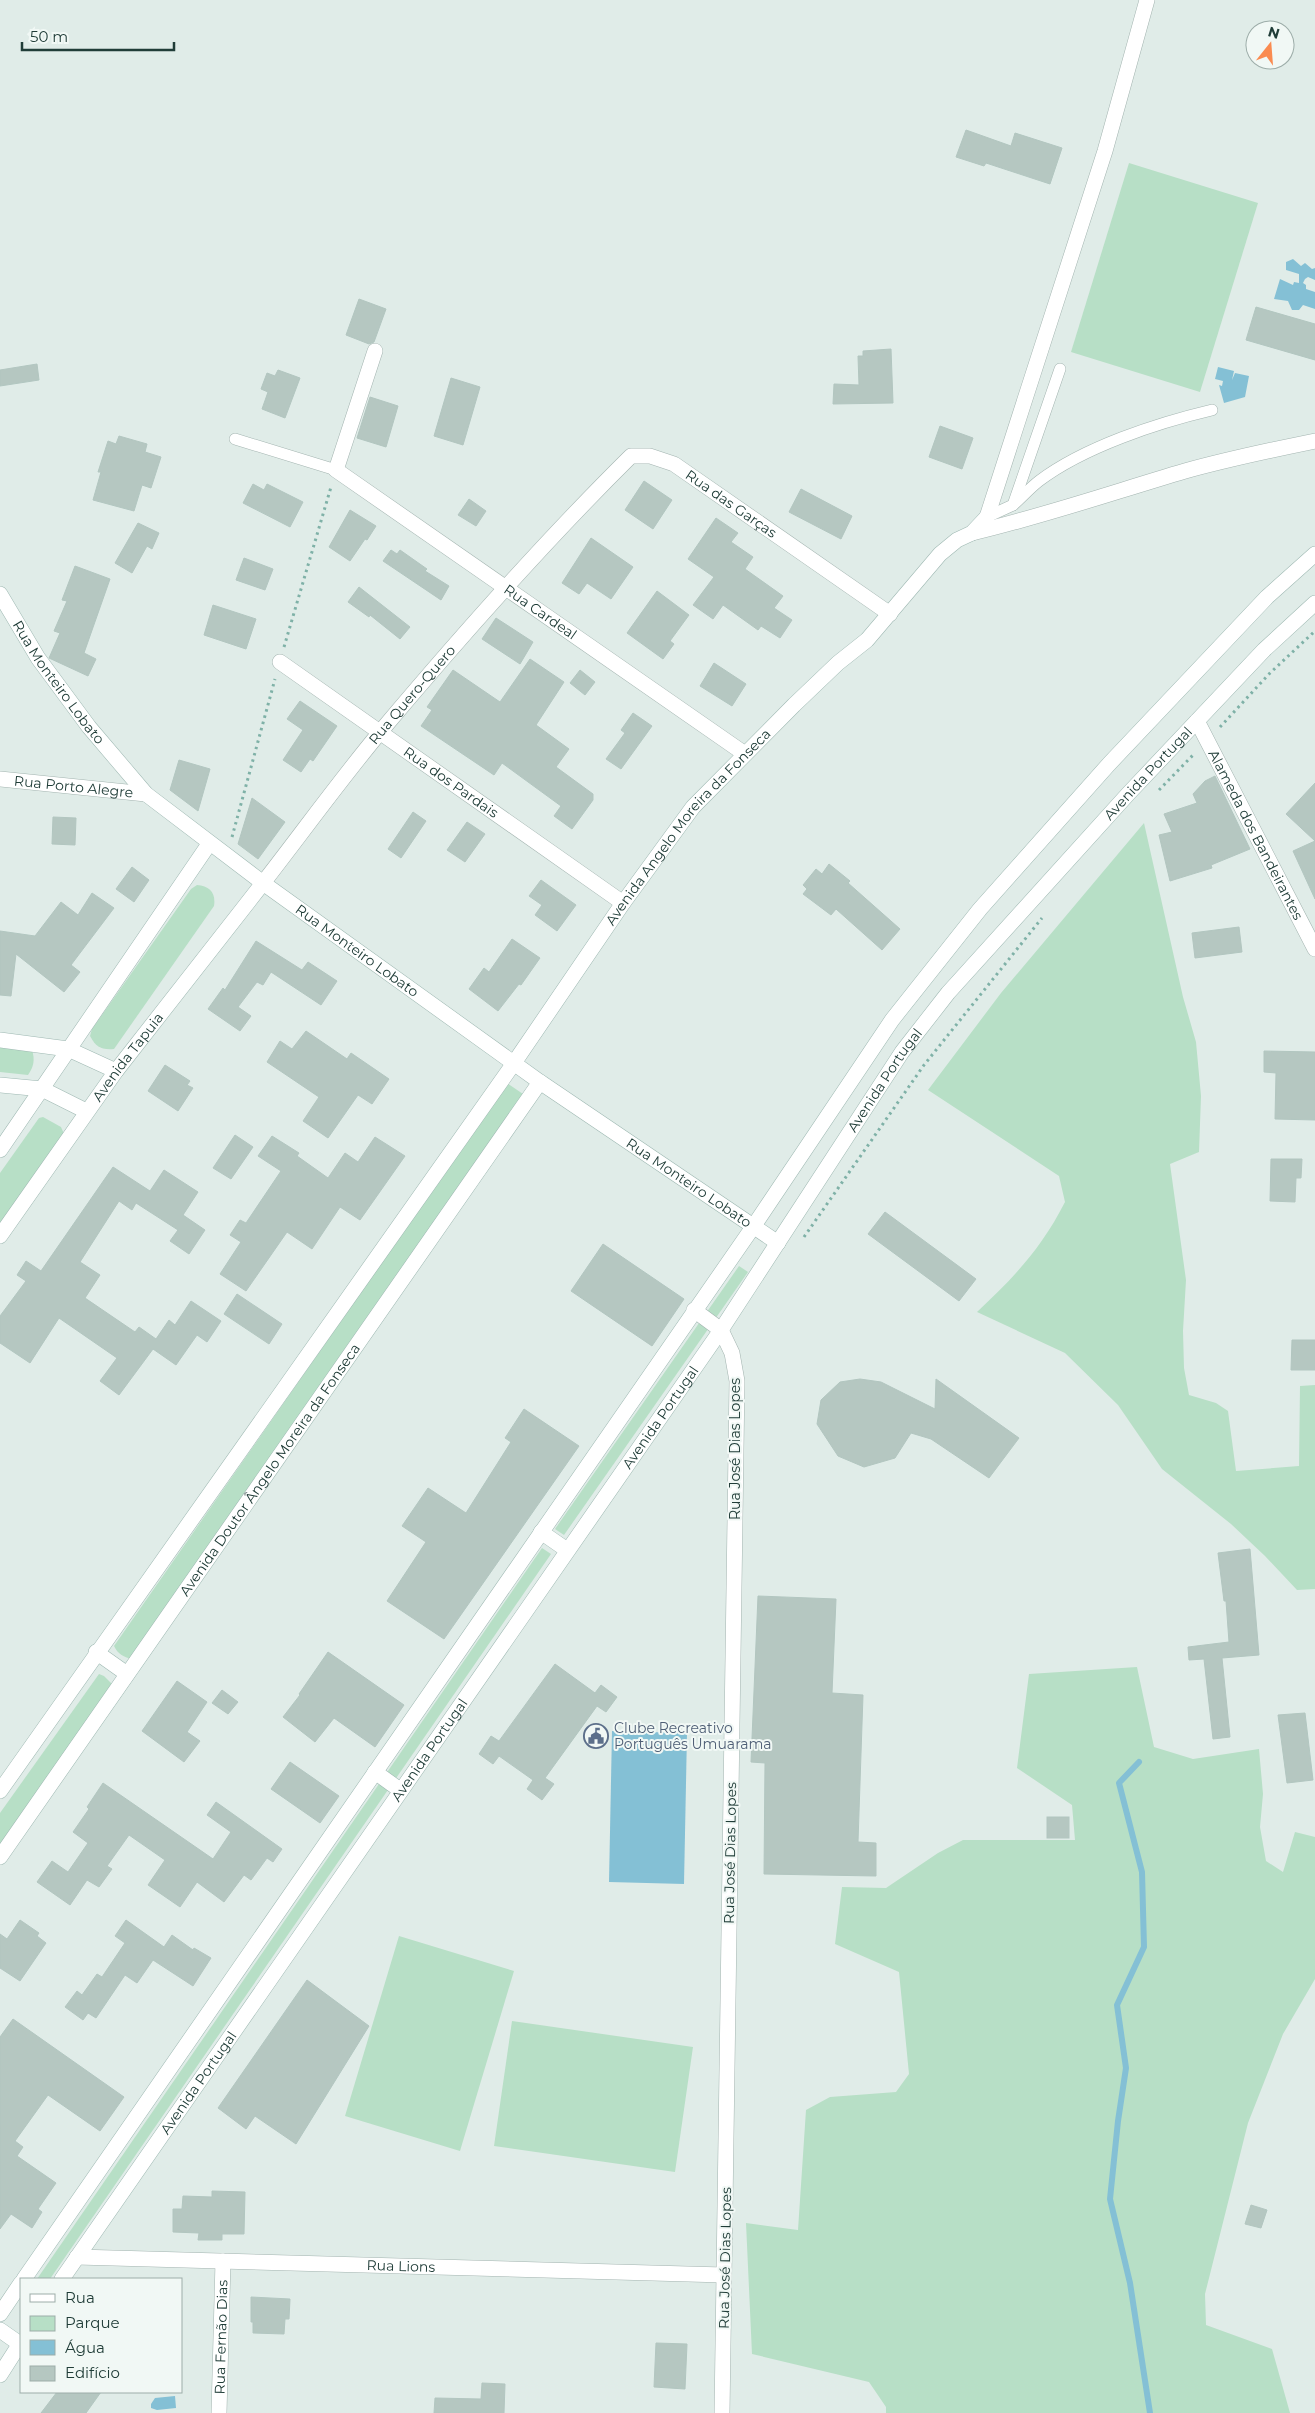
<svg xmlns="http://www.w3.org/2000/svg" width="1315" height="2413" viewBox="0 0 1315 2413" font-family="Montserrat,sans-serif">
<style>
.green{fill:#b7dfc6}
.water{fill:#84c0d5}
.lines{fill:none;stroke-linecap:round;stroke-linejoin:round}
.stream{stroke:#84c0d5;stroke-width:6}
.building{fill:#b5c7c1;stroke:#b2c6c0}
.lane-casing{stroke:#a3b4b0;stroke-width:12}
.street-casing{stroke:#a3b4b0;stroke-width:16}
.secondary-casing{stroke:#9eb8b2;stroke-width:16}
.path{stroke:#7fb1a7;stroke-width:3;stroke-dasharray:2.5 4;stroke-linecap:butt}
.lane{stroke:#fff;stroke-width:11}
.street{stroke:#fff;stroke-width:15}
.secondary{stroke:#fff;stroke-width:15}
.labels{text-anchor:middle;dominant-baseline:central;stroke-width:4;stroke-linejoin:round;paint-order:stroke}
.street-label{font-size:14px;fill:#203d38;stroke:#f1f8f5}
.service-label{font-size:14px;fill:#4e5e75;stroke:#f1f8f5;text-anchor:start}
</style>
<rect width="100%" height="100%" fill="#e0ece8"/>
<g class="green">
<polygon points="1129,163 1258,203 1200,392 1071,352"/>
<path d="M1144,823L1183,997L1196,1042L1201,1096L1199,1152L1170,1164L1186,1280L1183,1331L1184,1368L1189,1395L1216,1403L1228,1411L1236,1471L1299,1466L1300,1386L1315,1385V1589L1297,1590L1265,1556L1231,1524L1162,1469L1118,1405L1065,1353L977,1312C1015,1276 1041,1249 1065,1202L1059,1176L928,1090L1001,993Z"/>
<path d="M197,885C210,886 216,893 214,906L114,1049C101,1050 96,1047 90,1036L92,1029L191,889Z"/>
<path d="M0,1044L32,1050C35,1060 34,1066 28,1075L0,1072Z"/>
<path d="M507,1083L523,1094L132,1659C123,1657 118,1654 114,1646Z"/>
<polygon points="43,1117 61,1127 65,1136 0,1229 0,1173 39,1118"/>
<polygon points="739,1266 748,1272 564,1535 555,1529"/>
<polygon points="542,1548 551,1554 50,2279 37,2279"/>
<polygon points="1137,1667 1154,1747 1193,1759 1259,1749 1263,1794 1260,1827 1266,1861 1283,1872 1295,1832 1315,1837 1315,1979 1283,2034 1248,2123 1205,2294 1206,2325 1272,2349 1290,2413 886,2413 886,2407 869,2382 752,2354 746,2223 798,2230 806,2110 830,2097 896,2092 909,2074 899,1972 835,1944 842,1887 886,1888 938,1853 963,1840 1075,1840 1072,1805 1017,1768 1029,1674"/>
<polygon points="99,1674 104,1676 113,1685 0,1847 0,1813"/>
<polygon points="399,1936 514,1971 460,2151 345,2116"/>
<polygon points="512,2021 693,2047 675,2172 494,2146"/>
</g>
<g class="water">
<polygon points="1293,259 1301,266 1305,263 1312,269 1315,268 1315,280 1308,277 1305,279 1303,283 1306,285 1306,289 1315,292 1315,309 1303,305 1299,310 1292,310 1288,301 1274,299 1280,279 1293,285 1294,282 1299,283 1299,274 1286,270 1286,262"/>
<polygon points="1218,367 1234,371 1232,380 1235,373 1249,376 1245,397 1224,403 1219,385 1222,386 1223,381 1215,379"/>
<polygon points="612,1731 687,1733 684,1884 609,1882"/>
<polygon points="175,2396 176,2408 157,2410 151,2408 151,2404 155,2398"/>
</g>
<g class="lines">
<polyline class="stream" points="1139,1762 1119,1783 1142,1872 1144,1947 1117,2005 1126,2068 1118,2121 1110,2199 1130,2283 1150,2413"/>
</g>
<g class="building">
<polygon points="966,130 1011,146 1015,133 1062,148 1050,184 986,163 984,166 956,157"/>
<polygon points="359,299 386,309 374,342 369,344 346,335"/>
<polygon points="1256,307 1315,324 1315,360 1246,340"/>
<polygon points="891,349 893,403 833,404 834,384 859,385 858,356 863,356 863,351"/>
<polygon points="37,364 39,380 0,386 0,370"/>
<polygon points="278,370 300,378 285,418 262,409 268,392 261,389 267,373 275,376"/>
<polygon points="451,378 480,387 463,445 434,436"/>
<polygon points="370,397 398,406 386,447 357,438"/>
<polygon points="940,426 973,438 962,469 929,457"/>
<polygon points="119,436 147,444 145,452 161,457 151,488 142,485 134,511 93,500 101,472 98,472 108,441 116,444"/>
<polygon points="644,481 672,500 653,529 625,510"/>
<polygon points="253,484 264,490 267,484 303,502 290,527 243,503"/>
<polygon points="801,489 852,516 841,539 789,512"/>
<polygon points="469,499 486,511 476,526 458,515"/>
<polygon points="350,510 376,526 367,540 365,539 350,561 329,547"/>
<polygon points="716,518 738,533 731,542 753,557 745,569 783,596 774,608 792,620 780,638 761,626 758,630 723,605 713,619 693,605 714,577 688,559"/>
<polygon points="138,523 159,533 152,549 147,546 132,573 115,563"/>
<polygon points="591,538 633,567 611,599 587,583 579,594 562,583"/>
<polygon points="391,550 397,554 400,550 427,569 425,571 449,586 441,600 383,561"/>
<polygon points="244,558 273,569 265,590 236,580"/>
<polygon points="75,566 110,579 84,653 96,659 88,676 49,658 60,633 54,631 67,601 62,600"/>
<polygon points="359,587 410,627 400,639 370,615 369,617 348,602"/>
<polygon points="657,591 689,615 670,641 674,644 663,659 627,633"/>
<polygon points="213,605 256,619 246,649 204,635"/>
<polygon points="496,618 533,642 520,664 482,639"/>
<polygon points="530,659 564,682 536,725 569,749 556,767 593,794 593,800 572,829 554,816 561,806 502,763 494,775 421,726 432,710 427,707 453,670 500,702"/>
<polygon points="714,663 746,684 732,706 700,686"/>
<polygon points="580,670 595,682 585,695 570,683"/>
<polygon points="300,701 337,726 313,761 310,759 301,772 283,760 303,730 287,719"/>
<polygon points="633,713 652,726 621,769 606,759 625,733 621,730"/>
<polygon points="179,760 210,769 198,811 170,790"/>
<polygon points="1215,776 1250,849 1211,865 1212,868 1170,881 1159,835 1172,832 1164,814 1197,803 1193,794 1205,781"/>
<polygon points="1315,783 1315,841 1286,814"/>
<polygon points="252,798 285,822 258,859 238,844"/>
<polygon points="413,812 426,821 401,858 388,849"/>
<polygon points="53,817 76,818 75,845 52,844"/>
<polygon points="467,822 485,834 465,862 447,850"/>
<polygon points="1315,841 1315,899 1293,851"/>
<polygon points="829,864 850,881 848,883 900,929 882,950 836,909 831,915 803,894 807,889 803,885 816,869 822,874"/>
<polygon points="132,867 149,880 134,902 116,889"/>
<polygon points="541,880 576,905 557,931 535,915 542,905 529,896"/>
<polygon points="92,893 114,908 71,965 80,972 64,992 16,954 11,996 0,995 0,931 35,936 61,902 78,915"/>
<polygon points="1239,927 1242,952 1195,958 1192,933"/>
<polygon points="512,939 540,958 521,985 519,984 498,1011 469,989 484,968 489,972"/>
<polygon points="256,941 302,970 308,962 337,981 321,1005 271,972 263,985 257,982 238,1007 251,1016 240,1031 208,1009 223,988 225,990"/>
<polygon points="306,1031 347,1059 351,1053 389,1079 372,1104 358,1095 328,1138 303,1121 319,1097 267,1062 280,1041 292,1049"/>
<polygon points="1264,1051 1315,1052 1315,1120 1275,1119 1276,1073 1264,1072"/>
<polygon points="165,1065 190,1081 187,1085 193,1088 178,1111 148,1091"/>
<polygon points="235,1135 253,1147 231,1179 213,1168"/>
<polygon points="272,1136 299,1153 297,1156 328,1178 345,1153 358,1162 375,1137 405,1156 360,1220 340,1207 312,1249 287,1232 246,1291 220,1274 241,1242 230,1235 240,1220 246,1223 281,1171 258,1156"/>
<polygon points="1271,1159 1302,1159 1301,1178 1296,1178 1295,1202 1270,1201"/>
<polygon points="113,1167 150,1191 164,1170 198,1192 183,1215 205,1230 189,1254 170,1241 178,1230 136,1203 132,1210 119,1201 80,1262 100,1275 85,1298 135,1332 139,1327 156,1339 169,1320 175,1325 191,1301 221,1321 207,1342 197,1335 176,1365 153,1349 119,1395 100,1381 117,1358 59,1318 30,1363 0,1343 0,1316 26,1281 17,1275 26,1261 41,1271"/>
<polygon points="885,1212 976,1279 959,1301 868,1234"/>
<polygon points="603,1244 684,1299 652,1346 571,1291"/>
<polygon points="237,1294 282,1324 269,1344 224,1314"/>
<polygon points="1292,1340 1315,1340 1315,1370 1291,1370"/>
<polygon points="860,1379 881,1382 935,1409 936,1379 1019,1438 989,1478 931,1439 911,1433 895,1458 864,1467 838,1456 817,1424 821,1400 840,1382"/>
<polygon points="524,1409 579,1446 444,1639 387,1601 426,1542 402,1526 428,1488 466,1513 511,1442 505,1438"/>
<polygon points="1250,1549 1259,1655 1222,1658 1230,1737 1213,1739 1204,1659 1189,1660 1188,1647 1229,1642 1226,1601 1224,1601 1218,1553"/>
<polygon points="758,1596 836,1599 832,1693 863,1695 858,1842 876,1843 876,1876 764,1874 765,1763 751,1762"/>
<polygon points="328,1652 404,1705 375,1747 334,1718 315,1742 283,1717 300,1695 299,1694"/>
<polygon points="555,1664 595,1693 601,1685 617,1697 606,1712 597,1706 545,1778 554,1784 542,1800 527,1789 533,1780 499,1756 493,1764 479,1754 491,1736 499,1741"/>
<polygon points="177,1681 207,1702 187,1732 200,1741 184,1762 142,1731"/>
<polygon points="222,1690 238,1702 228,1714 212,1703"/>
<polygon points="1305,1713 1313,1780 1287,1783 1278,1715"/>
<polygon points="290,1762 339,1796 320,1823 271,1789"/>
<polygon points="103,1783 213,1859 231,1832 207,1815 216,1802 282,1849 273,1862 267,1858 251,1880 244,1875 224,1902 197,1882 180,1907 148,1885 165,1860 129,1835 107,1866 112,1869 99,1887 87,1880 70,1905 37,1882 52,1861 68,1872 88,1843 73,1832 89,1809 87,1807"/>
<rect x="1047" y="1817" width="22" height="21"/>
<polygon points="20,1920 39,1933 37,1936 46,1943 20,1981 0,1968 0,1934 7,1939"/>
<polygon points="126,1920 164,1947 172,1935 193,1950 194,1948 211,1958 193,1986 153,1960 137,1983 125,1975 96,2018 88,2013 83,2020 65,2007 77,1991 82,1995 97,1974 102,1977 125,1943 115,1936"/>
<polygon points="307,1980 369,2026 296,2144 255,2116 246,2129 218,2108"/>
<polygon points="13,2019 124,2097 100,2131 48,2095 15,2141 23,2147 17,2156 56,2183 38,2209 42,2212 32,2228 11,2214 0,2229 0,2037"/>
<polygon points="212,2191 245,2192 244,2234 222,2234 222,2240 198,2240 199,2233 173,2232 173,2209 182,2209 183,2196 212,2197"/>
<polygon points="1251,2205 1267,2210 1261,2228 1245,2224"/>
<polygon points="251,2297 290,2299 289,2319 285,2319 284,2334 253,2333 253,2322 251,2322"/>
<polygon points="656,2343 687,2344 685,2389 654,2387"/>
<polygon points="482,2383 505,2384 504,2413 434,2413 435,2398 481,2399"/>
<polygon points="57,2392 101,2392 86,2413 41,2413"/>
</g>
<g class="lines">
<defs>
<g id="lane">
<polyline points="235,439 336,470"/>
<path d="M1013,505C1022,497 1030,488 1039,481C1084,447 1157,423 1212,410"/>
<polyline points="987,517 1013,505 1060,369"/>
</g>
<g id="street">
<path id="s1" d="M375,351L336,470L745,754"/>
<polyline points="987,517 1105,151 1147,0"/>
<path d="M972,533C1044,516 1114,492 1185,471C1228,459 1271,450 1315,441"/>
<path id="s2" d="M280,662L623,903"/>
<path id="s3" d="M1197,721L1315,949"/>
<path id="s4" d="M0,779L146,794"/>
<path id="s5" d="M263,883C302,833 340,780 381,731C461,636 543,543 631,456H650L674,464L890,614"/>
<polyline points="694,1310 721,1330 732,1353 737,1381 722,2413"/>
<path id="s6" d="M77,2257L724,2275"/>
<path id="s7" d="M219,2413L223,2261"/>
</g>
<g id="secondary">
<path id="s8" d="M0,594L38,658L89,727L146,794L263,883L540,1082L778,1243"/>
<polyline points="0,1040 68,1049 116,1071"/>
<polyline points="0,1085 42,1089 86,1111"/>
<polyline points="0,1150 209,844"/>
<path id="s9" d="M0,1236L116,1071L263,883"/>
<polyline points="541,1532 567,1550"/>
<polyline points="96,1652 127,1674"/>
<polyline points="375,1772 400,1790"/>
<path id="s10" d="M0,1791L514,1063L623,903L693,807L794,705L838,663L867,640L940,554L957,540L972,533L987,517"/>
<path id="s11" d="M0,1857L540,1082"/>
<polyline points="24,2279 753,1227 892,1020 980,909 1109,764 1267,597 1315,554"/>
<path id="s12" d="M62,2279L721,1330L902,1052L948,993L1128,794L1264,650L1315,603"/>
<polyline points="0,2314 21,2283"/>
<polyline points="0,2330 20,2344"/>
<polyline points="0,2375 21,2342"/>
</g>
</defs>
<use href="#lane" class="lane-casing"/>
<use href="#street" class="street-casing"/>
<use href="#secondary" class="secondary-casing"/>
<g class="path">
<polyline points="284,647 331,487"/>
<polyline points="1220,727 1270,673 1315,631"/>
<polyline points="1159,790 1195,753"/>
<polyline points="232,837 275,679"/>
<polyline points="804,1237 924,1065 1042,918"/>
</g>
<use href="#lane" class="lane"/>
<use href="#street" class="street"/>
<use href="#secondary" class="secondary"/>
</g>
<defs>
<symbol id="civic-ring" viewBox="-11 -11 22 22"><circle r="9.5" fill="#f1f8f5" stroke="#5c6f8a" stroke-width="1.5"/><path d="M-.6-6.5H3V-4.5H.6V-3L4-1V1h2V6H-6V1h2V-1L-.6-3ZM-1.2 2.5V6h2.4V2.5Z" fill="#5c6f8a"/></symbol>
</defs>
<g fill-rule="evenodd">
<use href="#civic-ring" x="582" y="1722" width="28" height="28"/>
</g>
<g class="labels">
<g class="street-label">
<text stroke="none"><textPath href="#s5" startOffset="678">Rua das Garças</textPath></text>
<text stroke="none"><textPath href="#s1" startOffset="374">Rua Cardeal</textPath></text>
<text stroke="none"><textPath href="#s8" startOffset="106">Rua Monteiro Lobato</textPath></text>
<text stroke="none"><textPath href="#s5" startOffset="240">Rua Quero-Quero</textPath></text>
<text stroke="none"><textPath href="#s12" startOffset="1859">Avenida Portugal</textPath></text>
<text stroke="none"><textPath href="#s2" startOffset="209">Rua dos Pardais</textPath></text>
<text stroke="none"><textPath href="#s4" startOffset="74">Rua Porto Alegre</textPath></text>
<text stroke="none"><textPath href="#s10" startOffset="1185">Avenida Angelo Moreira da Fonseca</textPath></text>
<text stroke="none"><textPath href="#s3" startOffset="128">Alameda dos Bandeirantes</textPath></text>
<text stroke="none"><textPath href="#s8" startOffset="511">Rua Monteiro Lobato</textPath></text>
<text stroke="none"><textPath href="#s9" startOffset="220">Avenida Tapuia</textPath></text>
<text stroke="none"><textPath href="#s12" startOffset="1454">Avenida Portugal</textPath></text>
<text stroke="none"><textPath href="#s8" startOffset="916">Rua Monteiro Lobato</textPath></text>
<text stroke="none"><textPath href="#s12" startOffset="1049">Avenida Portugal</textPath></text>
<text transform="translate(735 1449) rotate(-90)">Rua José Dias Lopes</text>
<text stroke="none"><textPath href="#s11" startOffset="472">Avenida Doutor Ângelo Moreira da Fonseca</textPath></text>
<text stroke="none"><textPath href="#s12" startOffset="644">Avenida Portugal</textPath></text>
<text transform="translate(730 1853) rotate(-89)">Rua José Dias Lopes</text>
<text stroke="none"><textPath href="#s12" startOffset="239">Avenida Portugal</textPath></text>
<text transform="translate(725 2258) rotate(-89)">Rua José Dias Lopes</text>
<text stroke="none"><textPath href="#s6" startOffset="324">Rua Lions</textPath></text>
<text stroke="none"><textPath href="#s7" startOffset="76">Rua Fernão Dias</textPath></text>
</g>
<g class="service-label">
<text x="614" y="1728">Clube Recreativo<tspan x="614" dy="16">Português Umuarama</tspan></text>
</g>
</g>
<rect x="20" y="2278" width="162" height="115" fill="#f1f8f5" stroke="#9dada9"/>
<rect x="30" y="2294" width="25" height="8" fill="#ffffff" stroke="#9dada9"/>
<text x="65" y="2303" font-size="15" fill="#203d38">Rua</text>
<rect x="30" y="2316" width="25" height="15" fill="#b7dfc6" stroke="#9dada9"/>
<text x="65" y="2328" font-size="15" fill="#203d38">Parque</text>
<rect x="30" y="2340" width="25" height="15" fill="#84c0d5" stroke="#9dada9"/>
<text x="65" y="2353" font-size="15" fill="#203d38">Água</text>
<rect x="30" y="2366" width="25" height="15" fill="#b5c7c1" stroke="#9dada9"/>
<text x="65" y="2378" font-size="15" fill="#203d38">Edifício</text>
<g transform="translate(1270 45) rotate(17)"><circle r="24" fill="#f1f8f5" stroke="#9dada9"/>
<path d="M0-4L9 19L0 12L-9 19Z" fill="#fa8b50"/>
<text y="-8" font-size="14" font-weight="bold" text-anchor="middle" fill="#203d38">N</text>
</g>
<path d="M22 42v8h152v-8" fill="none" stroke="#203d38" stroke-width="2.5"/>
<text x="30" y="42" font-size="15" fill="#203d38" stroke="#f1f8f5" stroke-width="4" paint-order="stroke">50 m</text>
</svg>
